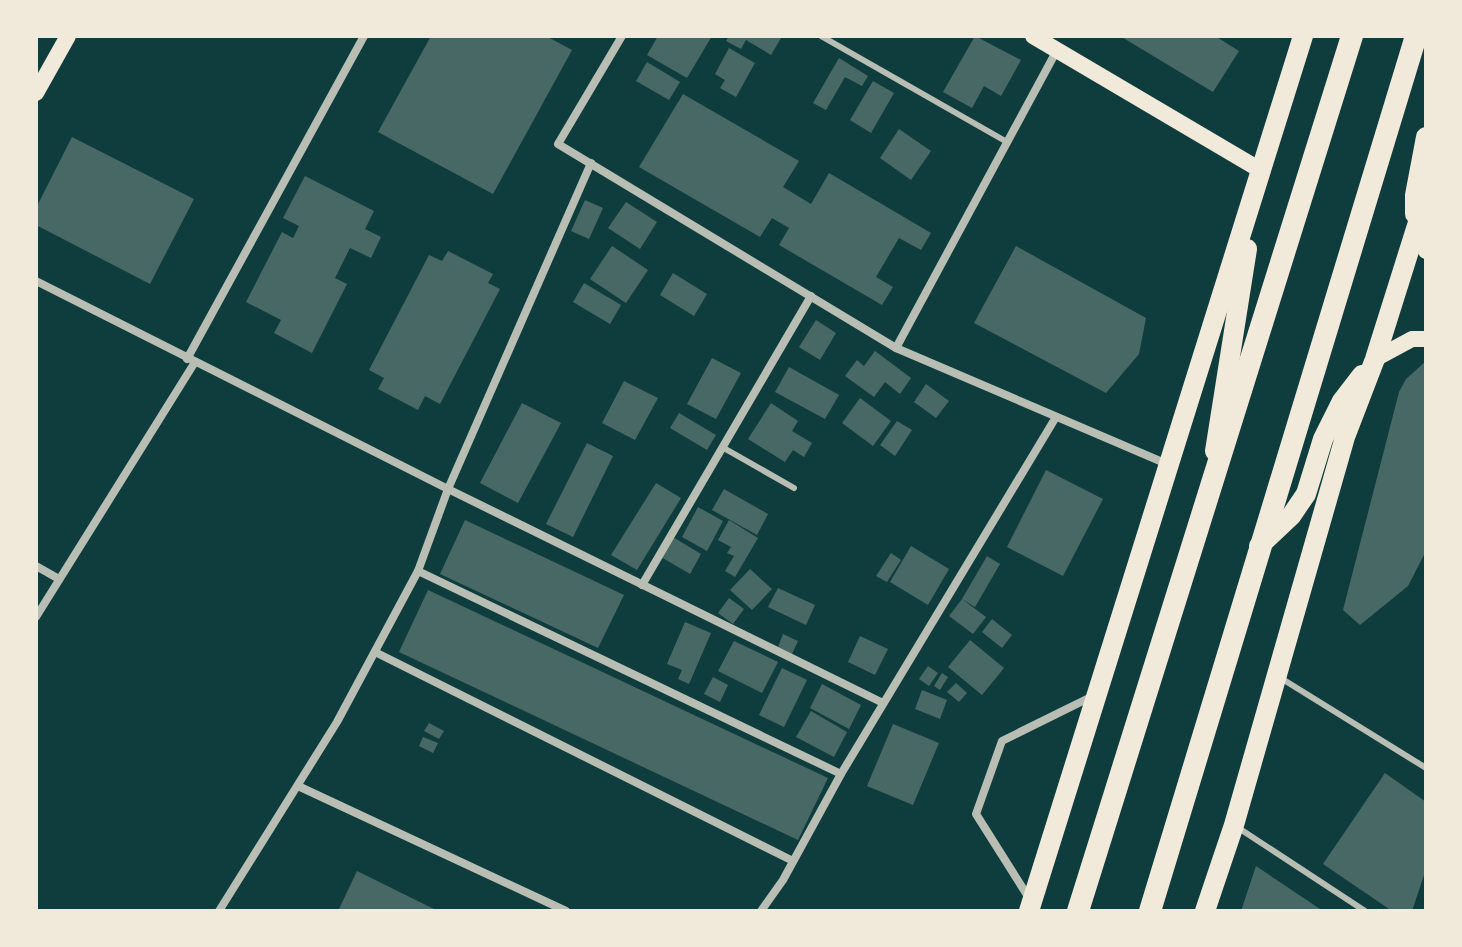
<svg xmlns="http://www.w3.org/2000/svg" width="1462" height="947" viewBox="0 0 1462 947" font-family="'Fira Sans Condensed',sans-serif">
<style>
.building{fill:#486865}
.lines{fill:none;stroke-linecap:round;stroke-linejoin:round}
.service{stroke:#b8beb3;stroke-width:6}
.minor{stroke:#b8beb3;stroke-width:8}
.secondary{stroke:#f1e9da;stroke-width:16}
.primary{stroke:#f1e9da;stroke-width:20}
.trunk{stroke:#f1e9da;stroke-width:22}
</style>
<rect width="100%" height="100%" fill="#0f3d3e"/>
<g class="building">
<polygon points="431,36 546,36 572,50 493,194 378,132"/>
<polygon points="658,36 712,36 687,78 647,55"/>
<polygon points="729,36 777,36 781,38 771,55 746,40 741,49 726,41"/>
<polygon points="975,36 1021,60 1001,96 984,86 972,108 943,92"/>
<polygon points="1120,36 1215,36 1239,51 1213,92"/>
<polygon points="729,48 755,63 736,97 720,88 725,80 715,74"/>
<polygon points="839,58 868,76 862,86 845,77 826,110 813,103"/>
<polygon points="647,62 680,82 669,100 636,81"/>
<polygon points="873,81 894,93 871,133 850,120"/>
<polygon points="683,94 799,161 783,187 811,204 829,173 931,233 921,250 899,238 876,277 893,287 882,305 779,245 789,228 772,218 760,237 639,167"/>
<polygon points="899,129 931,151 911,180 880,158"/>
<polygon points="72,137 194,199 150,284 36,225 36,208"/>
<polygon points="305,176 374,211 365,229 381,237 371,258 350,248 335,278 347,284 312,353 274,333 281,320 246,302 282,232 293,238 299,226 283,218"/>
<polygon points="585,200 603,208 589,239 571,231"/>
<polygon points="626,202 657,222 640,249 608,228"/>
<polygon points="612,246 648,270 626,303 590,279"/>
<polygon points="1016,246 1146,318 1139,354 1106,393 974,323"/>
<polygon points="448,251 493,274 488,283 500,289 440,404 425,396 418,410 378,389 384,378 369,370 429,255 442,261"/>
<polygon points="673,273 707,294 694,316 660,295"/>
<polygon points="584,283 621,305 610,324 573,302"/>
<polygon points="816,320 836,333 820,360 799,347"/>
<polygon points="875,351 911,378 900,394 885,382 874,397 845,376 857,360 864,366"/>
<polygon points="712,358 741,373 716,419 687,404"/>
<polygon points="1426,361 1426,551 1408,586 1360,625 1343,610 1399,392 1406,379"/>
<polygon points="789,367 839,395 825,419 775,392"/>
<polygon points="624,381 658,398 635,440 602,423"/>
<polygon points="926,384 949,401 936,418 914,402"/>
<polygon points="860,398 891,421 873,446 842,423"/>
<polygon points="522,403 561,423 518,503 480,483"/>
<polygon points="771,403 798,421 792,431 812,443 804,457 793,450 785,462 748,439"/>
<polygon points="679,413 716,435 707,450 670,428"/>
<polygon points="897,421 912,430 895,456 880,445"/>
<polygon points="587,443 613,456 573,537 546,524"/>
<polygon points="1046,470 1103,499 1063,576 1007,547"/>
<polygon points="656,483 681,498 637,570 611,555"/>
<polygon points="724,489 768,514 757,535 712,510"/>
<polygon points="698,507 723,521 707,551 682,537"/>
<polygon points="465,520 624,595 598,648 440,574"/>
<polygon points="729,520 758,538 735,577 725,571 734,556 727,553 731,547 718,540"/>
<polygon points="673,537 701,554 690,574 661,557"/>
<polygon points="911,546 949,569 928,605 890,582"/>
<polygon points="891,553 901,560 887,582 876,576"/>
<polygon points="987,556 1000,564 975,607 962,599"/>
<polygon points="750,569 772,589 752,610 730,590"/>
<polygon points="778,588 815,605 806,625 768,607"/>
<polygon points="428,590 828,778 798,840 399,652"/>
<polygon points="729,598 744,609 733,624 718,613"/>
<polygon points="962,599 986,617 973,634 949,616"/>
<polygon points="992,619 1012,635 1002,648 982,632"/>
<polygon points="685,622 711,633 689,684 678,679 682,670 667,664"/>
<polygon points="783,634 798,641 792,654 778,647"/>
<polygon points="860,636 888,649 875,675 848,662"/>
<polygon points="970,640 1004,668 982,695 948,667"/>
<polygon points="734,641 778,662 762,693 718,671"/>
<polygon points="928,666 938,673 929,686 919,679"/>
<polygon points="782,668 807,680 784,727 759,715"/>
<polygon points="942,673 948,677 940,690 934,686"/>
<polygon points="713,677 728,685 720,702 704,694"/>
<polygon points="956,683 967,693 959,702 947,692"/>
<polygon points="822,684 861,705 849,729 810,708"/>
<polygon points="922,690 947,700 940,719 915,709"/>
<polygon points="811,711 847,732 834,757 796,737"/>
<polygon points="429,723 444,731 439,739 424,731"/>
<polygon points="893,724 939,743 913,805 867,786"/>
<polygon points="423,737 438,743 433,753 419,746"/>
<polygon points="1385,773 1426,802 1426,869 1412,911 1392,911 1323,864"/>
<polygon points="1256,866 1323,911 1241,911"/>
<polygon points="357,871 438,911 338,911"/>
</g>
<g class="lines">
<g class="service">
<polyline points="821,36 1007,142"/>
<polyline points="722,447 794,488"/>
<polyline points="1279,677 1426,768"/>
<polyline points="1237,827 1365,911"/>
</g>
<g class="minor">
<polyline points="622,36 558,144 896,348 1167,464"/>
<polyline points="591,163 448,489 883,703"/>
<polyline points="36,281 448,489 418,571 841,774"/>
<polyline points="896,348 1057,50"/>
<polyline points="187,359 364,36"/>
<polyline points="36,566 59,579"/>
<polyline points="642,585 811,296"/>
<polyline points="36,617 195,362"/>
<polyline points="375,652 793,861"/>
<polyline points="298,786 566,911"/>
<polyline points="1029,898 976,814 1002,741 1093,696"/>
<polyline points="219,911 337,722 418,571"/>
<polyline points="761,911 783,880 841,774 1056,417"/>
</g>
<g class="secondary">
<polyline points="1033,36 1262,171"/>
<polyline points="36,93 68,36"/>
<polyline points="1416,230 1426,251"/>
<polyline points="1375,359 1412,339 1426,339"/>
</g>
<g class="primary">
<polyline points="1415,214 1415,195 1426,137"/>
<polyline points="1215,451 1247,249"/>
<polyline points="1259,546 1291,516 1306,494 1323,439 1342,401 1362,375"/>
<polyline points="1029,911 1303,36"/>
<polyline points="1205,911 1234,825 1345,437 1375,359 1426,197"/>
</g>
<g class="trunk">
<polyline points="1078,911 1352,36"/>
<polyline points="1150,911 1416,36"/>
</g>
</g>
<rect width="1462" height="947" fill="none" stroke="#f1e9da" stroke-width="76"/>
</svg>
